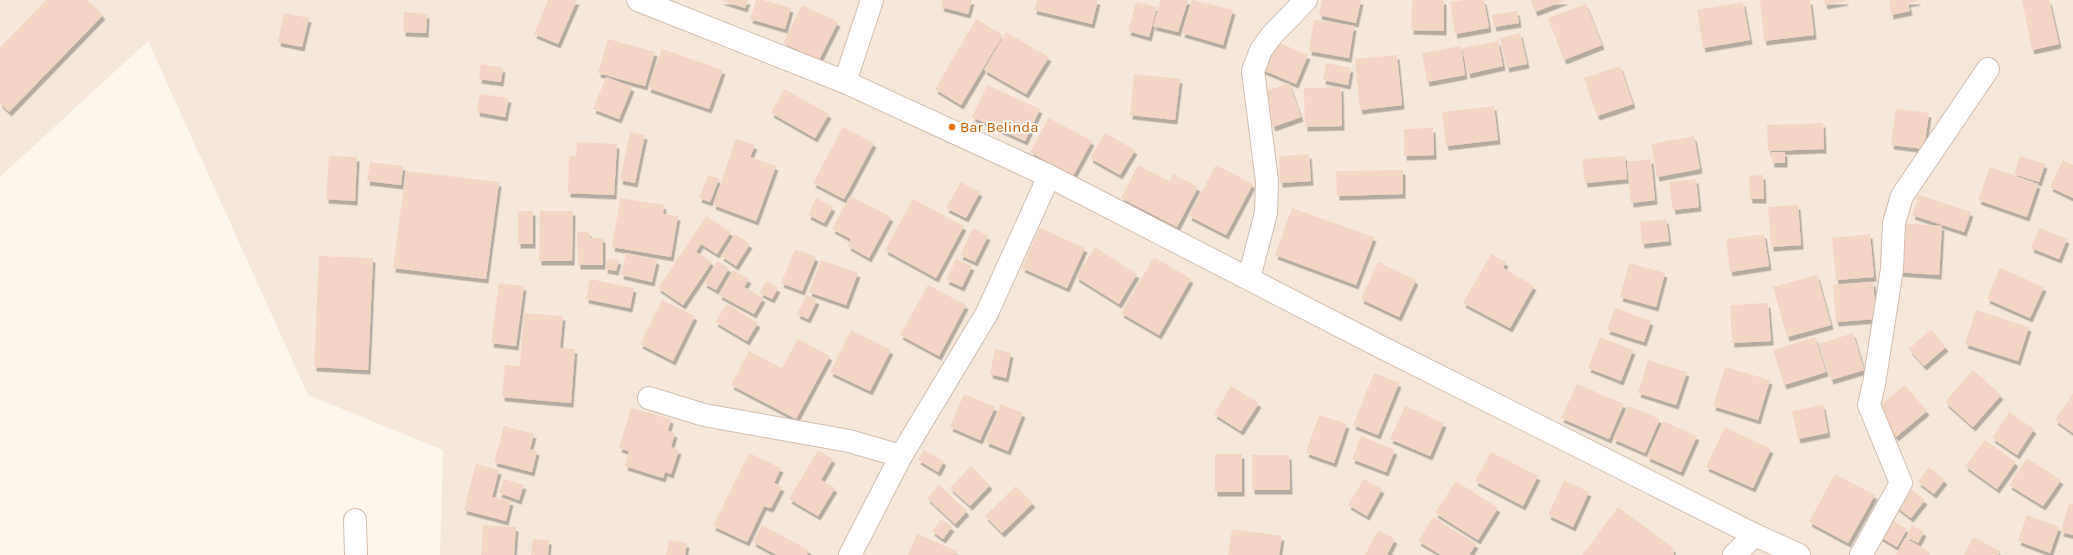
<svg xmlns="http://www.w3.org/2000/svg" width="2073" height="555" viewBox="0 0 2073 555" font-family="Karla,sans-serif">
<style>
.residential{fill:#f5e8da}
.building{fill:#f3d5c3;filter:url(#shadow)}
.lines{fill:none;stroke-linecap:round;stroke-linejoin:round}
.street-casing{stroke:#d1beb0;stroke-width:24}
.secondary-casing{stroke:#d6c0b0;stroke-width:24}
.street{stroke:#fff;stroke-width:22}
.secondary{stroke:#fff;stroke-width:22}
.food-dot{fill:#e8710a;stroke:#fffaf3;stroke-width:1.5}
.labels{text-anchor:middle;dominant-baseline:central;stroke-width:4;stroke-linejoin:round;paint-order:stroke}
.food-label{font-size:15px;fill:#c56008;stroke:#fffaf3;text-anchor:start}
</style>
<defs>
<filter id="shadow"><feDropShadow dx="2.5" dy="4.5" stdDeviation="0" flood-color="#0004"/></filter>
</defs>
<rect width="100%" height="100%" fill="#fdf6ec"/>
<polygon class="residential" points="0,0 2073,0 2073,555 440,555 443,450 308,395 148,41 0,177"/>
<g class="building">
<polygon points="46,0 87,0 103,15 9,112 0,103 0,47"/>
<polygon points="548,0 577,0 558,44 534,34"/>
<polygon points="720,0 748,0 745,8"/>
<polygon points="756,0 763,0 791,8 785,29 750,19"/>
<polygon points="943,0 972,0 968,14 941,7"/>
<polygon points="1037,0 1098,0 1092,24 1034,10"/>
<polygon points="1161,0 1188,0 1178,32 1153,26"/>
<polygon points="1192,0 1233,10 1223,45 1182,33"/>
<polygon points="1322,0 1361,0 1356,23 1319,15"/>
<polygon points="1412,0 1444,0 1444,31 1411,30"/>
<polygon points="1463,0 1484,0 1489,28 1455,34 1450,2"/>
<polygon points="1531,0 1566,0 1535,12"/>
<polygon points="1760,0 1810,0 1814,35 1764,41"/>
<polygon points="1824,0 1846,0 1846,1 1825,5"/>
<polygon points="1889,0 1918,0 1918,1 1908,3 1910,11 1891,15"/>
<polygon points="2022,0 2049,0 2059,44 2032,50"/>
<polygon points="1136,2 1157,7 1149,37 1128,31"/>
<polygon points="1743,2 1750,40 1703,48 1697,10"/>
<polygon points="1586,4 1602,45 1564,60 1548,18"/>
<polygon points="802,5 838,22 819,60 783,43"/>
<polygon points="1517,11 1519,23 1494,27 1492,15"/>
<polygon points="404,12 427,14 426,33 403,32"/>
<polygon points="284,13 309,18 302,47 278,42"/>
<polygon points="976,19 1003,35 961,105 935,89"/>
<polygon points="1314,20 1354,26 1349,58 1309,51"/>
<polygon points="1006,32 1049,57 1026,94 984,70"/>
<polygon points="1520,33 1527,64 1507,68 1500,38"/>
<polygon points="608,39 655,52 645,86 598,73"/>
<polygon points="1270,39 1308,55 1296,84 1258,68"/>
<polygon points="1498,41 1503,66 1468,74 1462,48"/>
<polygon points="1461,46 1465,75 1427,82 1422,53"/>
<polygon points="662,49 723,70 709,109 648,88"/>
<polygon points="1397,55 1402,105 1360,110 1355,59"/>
<polygon points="1326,63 1351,68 1348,85 1323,80"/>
<polygon points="481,64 503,68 501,82 479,79"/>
<polygon points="1620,66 1633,104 1597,116 1584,78"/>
<polygon points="1134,74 1180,79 1175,120 1130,115"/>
<polygon points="606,77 632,87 619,119 593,109"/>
<polygon points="1289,83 1301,117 1273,127 1261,93"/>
<polygon points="987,85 1040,109 1025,141 972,117"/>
<polygon points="1341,87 1342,126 1305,127 1304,88"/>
<polygon points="784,89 829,114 815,138 771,113"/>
<polygon points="480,94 509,98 505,117 477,112"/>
<polygon points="1494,106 1498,140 1446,146 1442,112"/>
<polygon points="1896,109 1929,113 1924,149 1891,145"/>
<polygon points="1049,118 1092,141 1073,176 1030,152"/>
<polygon points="1823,123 1824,149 1768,151 1767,125"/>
<polygon points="843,127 874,143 844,199 813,183"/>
<polygon points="1433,128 1434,155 1404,156 1404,129"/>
<polygon points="630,132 645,135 635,183 620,180"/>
<polygon points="1105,133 1135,150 1120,175 1090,158"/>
<polygon points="1694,136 1700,169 1657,177 1651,144"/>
<polygon points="736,139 755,145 750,157 776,166 756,221 713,205"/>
<polygon points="577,142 617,144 614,195 568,193 569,156 576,156"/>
<polygon points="1771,152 1785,152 1785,163 1772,163"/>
<polygon points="1309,154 1311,181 1280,183 1279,156"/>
<polygon points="329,156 357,157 355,201 326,199"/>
<polygon points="1625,156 1627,179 1585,183 1582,159"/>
<polygon points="2020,156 2045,164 2039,182 2014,174"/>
<polygon points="1651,159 1655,200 1631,203 1627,162"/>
<polygon points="2063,160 2073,165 2073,198 2050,187"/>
<polygon points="370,162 403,166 401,185 367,181"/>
<polygon points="1138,165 1169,181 1173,174 1198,187 1177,227 1121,198"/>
<polygon points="1216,165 1253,184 1226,235 1189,216"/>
<polygon points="1990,167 2038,184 2027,217 1978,200"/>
<polygon points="1403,170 1403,194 1337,196 1336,171"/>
<polygon points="406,171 499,182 486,279 393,268"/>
<polygon points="708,175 719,179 710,202 699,198"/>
<polygon points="1763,175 1764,199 1750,199 1749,176"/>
<polygon points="1696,179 1699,207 1673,210 1669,182"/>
<polygon points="961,182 980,192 966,218 946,208"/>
<polygon points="1919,195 1971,212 1964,232 1912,215"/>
<polygon points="850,196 891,217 869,258 848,246 851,239 832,229"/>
<polygon points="620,198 664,205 663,214 678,216 671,257 612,247"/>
<polygon points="816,198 833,207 824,223 808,215"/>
<polygon points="913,199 964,226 936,278 885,250"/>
<polygon points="1798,205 1801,245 1771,247 1768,207"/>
<polygon points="1292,208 1374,237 1356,285 1275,255"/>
<rect x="518" y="211" width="15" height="33"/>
<polygon points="540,211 573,211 572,261 539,261"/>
<polygon points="706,216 731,232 717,254 701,244 696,252 712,262 683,305 658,288"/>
<polygon points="1666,219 1669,241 1642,244 1640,222"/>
<polygon points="1900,223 1942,226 1939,275 1896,272"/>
<polygon points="973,228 988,236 975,262 960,255"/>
<polygon points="1040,228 1085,248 1067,288 1022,268"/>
<polygon points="2039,228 2067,239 2059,259 2031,248"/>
<polygon points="577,232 589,232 590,238 603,238 603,265 578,265"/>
<polygon points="735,234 750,244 736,266 721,256"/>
<polygon points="1764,234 1769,266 1730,272 1726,239"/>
<polygon points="1870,234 1874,277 1836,280 1832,238"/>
<polygon points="1095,247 1137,274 1119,304 1076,277"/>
<polygon points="795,249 816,257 802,291 781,283"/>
<polygon points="626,253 657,260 652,282 621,275"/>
<polygon points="1491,254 1506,262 1503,268 1534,286 1510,328 1463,303"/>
<polygon points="319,256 373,258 368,370 314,367"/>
<polygon points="1154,257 1191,279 1159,335 1121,313"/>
<polygon points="608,258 619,260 616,271 605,269"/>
<polygon points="956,259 972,266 962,287 946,280"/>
<polygon points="821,260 858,273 846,305 809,292"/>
<polygon points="717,261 729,268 716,290 704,283"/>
<polygon points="1378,262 1416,280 1399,317 1361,299"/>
<polygon points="1629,263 1665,273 1656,307 1620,297"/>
<polygon points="2000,268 2044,287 2030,318 1987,299"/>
<polygon points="733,270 749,279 744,287 763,298 754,314 719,295"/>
<polygon points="1817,275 1831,325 1787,337 1773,287"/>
<polygon points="590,279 634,288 630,308 586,299"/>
<polygon points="766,281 778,288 772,299 760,293"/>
<polygon points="1873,282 1876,319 1836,322 1833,285"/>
<polygon points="499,283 524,286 516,346 491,343"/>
<polygon points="928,285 966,305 939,356 900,335"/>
<polygon points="807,295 817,300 808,319 797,314"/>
<polygon points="662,300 695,316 673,361 640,344"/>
<polygon points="1768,303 1771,341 1732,343 1730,305"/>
<polygon points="727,304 758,323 747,341 715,322"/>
<polygon points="1615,308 1651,321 1644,342 1607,330"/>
<polygon points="1976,310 2029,327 2018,361 1965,344"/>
<polygon points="524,313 563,316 560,348 575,349 571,403 502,397 505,365 520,366"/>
<polygon points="1931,329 1946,347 1924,366 1909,349"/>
<polygon points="851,330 891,350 870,391 830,372"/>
<polygon points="1853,333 1864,370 1831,380 1819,344"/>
<polygon points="1600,337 1633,350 1621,381 1588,368"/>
<polygon points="1815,337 1826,372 1784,385 1773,350"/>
<polygon points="798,339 830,356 796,419 731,385 749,351 782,368"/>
<polygon points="995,349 1011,353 1006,378 990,374"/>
<polygon points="1648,360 1687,372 1676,405 1638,393"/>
<polygon points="1725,367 1770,380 1758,420 1713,406"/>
<polygon points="1973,370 2001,395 1973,427 1945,402"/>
<polygon points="1374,373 1399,383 1378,435 1353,425"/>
<polygon points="1577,384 1624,404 1609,439 1561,418"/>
<polygon points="1905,385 1927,411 1896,437 1874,410"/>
<polygon points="1231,386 1259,403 1241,431 1214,414"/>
<polygon points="2073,393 2073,433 2055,420"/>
<polygon points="964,394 995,407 980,440 950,427"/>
<polygon points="1001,404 1023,413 1008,451 986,442"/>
<polygon points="1823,405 1828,433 1798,439 1792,411"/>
<polygon points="1405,406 1444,423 1430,456 1390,439"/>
<polygon points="1628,406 1660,419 1645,453 1613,439"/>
<polygon points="631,408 671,419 668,431 675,433 671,447 679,450 671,474 665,472 663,478 625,466 629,451 619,448"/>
<polygon points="2009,412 2034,429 2017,455 1992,438"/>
<polygon points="1319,415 1347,424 1334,463 1306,453"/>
<polygon points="1663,421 1697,436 1681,472 1647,457"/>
<polygon points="504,426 534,434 530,449 537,451 532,472 494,462"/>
<polygon points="1725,427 1771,449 1753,488 1706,467"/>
<polygon points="1361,436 1395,450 1386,472 1352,459"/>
<polygon points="1985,440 2016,462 1997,489 1965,466"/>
<polygon points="818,450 833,459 821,480 835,488 818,516 789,499"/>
<polygon points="924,450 944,461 938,472 918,460"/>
<polygon points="1491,452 1538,476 1523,506 1475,481"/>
<polygon points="749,453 781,468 774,483 782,487 771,508 764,506 747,542 713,526"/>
<rect x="1215" y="454" width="27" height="38"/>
<polygon points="1252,455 1289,455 1290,490 1252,490"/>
<polygon points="2027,458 2061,480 2043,506 2009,485"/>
<polygon points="476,464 499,470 492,497 511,501 506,521 464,510"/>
<polygon points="971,466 990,485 970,506 950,488"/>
<polygon points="1929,467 1945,480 1934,494 1918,482"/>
<polygon points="1835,474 1875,495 1848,543 1809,522"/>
<polygon points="504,479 524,485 519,500 499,493"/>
<polygon points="1364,479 1382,489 1367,516 1348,505"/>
<polygon points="1564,480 1589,492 1573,527 1548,515"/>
<polygon points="1456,481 1498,508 1478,540 1435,513"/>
<polygon points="939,485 967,511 955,524 927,498"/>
<polygon points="1016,486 1033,503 1002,533 985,516"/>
<polygon points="1908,487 1925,500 1911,518 1894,505"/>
<polygon points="2069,503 2073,504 2073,535 2061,532"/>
<polygon points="1618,507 1673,548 1674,555 1582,555"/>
<polygon points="2027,515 2059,527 2050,553 2018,541"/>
<polygon points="1433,517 1476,544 1469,555 1441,555 1418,541"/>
<polygon points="1887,517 1907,529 1897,547 1877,535"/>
<polygon points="941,519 952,527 943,539 932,531"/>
<polygon points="483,525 516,527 514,555 481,555"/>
<polygon points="762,525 809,550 807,555 777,555 753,542"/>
<polygon points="1912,525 1924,532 1918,543 1906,537"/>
<polygon points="1232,529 1282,536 1279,555 1228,555"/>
<polygon points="1378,530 1395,539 1387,555 1365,555"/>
<polygon points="917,534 957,551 955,555 908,555"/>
<polygon points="1973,537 2000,551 1998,555 1964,555"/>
<polygon points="1905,538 1930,552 1928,555 1896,555"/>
<polygon points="533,539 549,540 548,555 531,555"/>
<polygon points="669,540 687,543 685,555 666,555"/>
</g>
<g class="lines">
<defs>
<g id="street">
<polyline points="1249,278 1266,213 1267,181 1253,71 1261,50 1272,35 1306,0"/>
<polyline points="649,398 704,415 849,441 901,456"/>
<polyline points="355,520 356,555"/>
<polyline points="850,555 901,456 987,313 1049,176"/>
<polyline points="1861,555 1901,483 1869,405 1874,384 1892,269 1894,223 1902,196 1988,69"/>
</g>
<g id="secondary">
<polyline points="638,0 845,82 1049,176 1381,347 1755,535 1799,555"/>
<polyline points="845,82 872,0"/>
<polyline points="1734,555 1755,535"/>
</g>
</defs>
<use href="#street" class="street-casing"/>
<use href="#secondary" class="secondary-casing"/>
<use href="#street" class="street"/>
<use href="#secondary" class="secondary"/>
</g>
<circle class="food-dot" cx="952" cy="127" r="4"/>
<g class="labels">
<g class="food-label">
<text x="960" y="127">Bar Belinda</text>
</g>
</g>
</svg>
